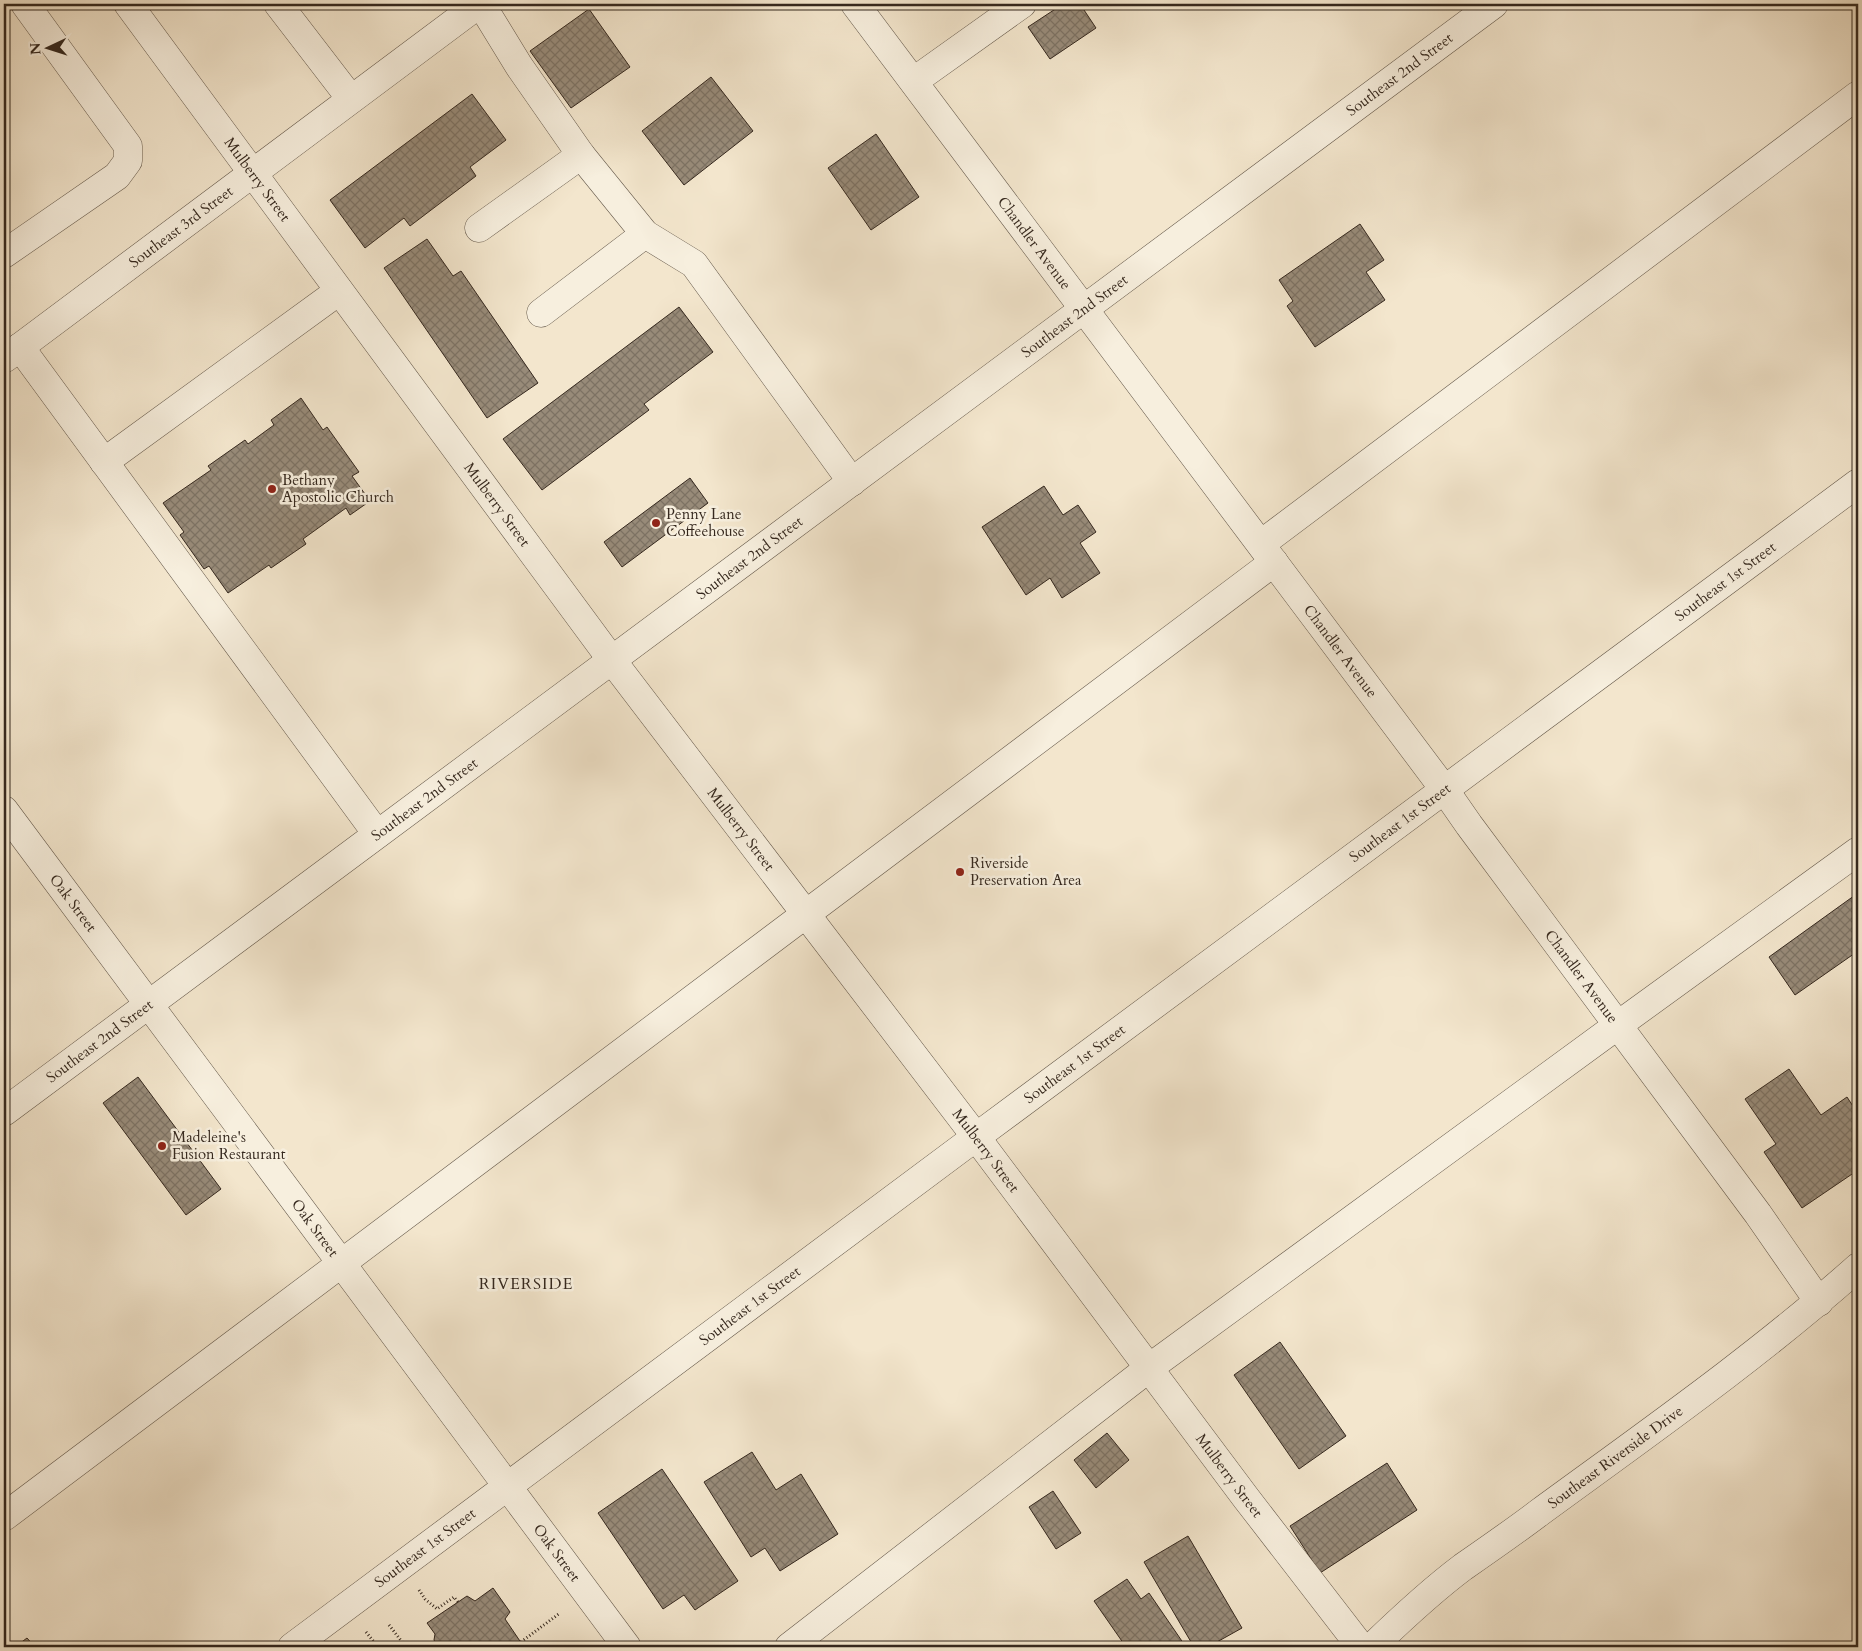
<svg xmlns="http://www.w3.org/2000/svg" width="1862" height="1651" viewBox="0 0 1862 1651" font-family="Cardo,serif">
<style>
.building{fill:url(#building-cross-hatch);stroke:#35281e}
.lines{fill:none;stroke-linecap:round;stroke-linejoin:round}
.minor-casing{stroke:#64584a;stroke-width:29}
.path{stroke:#35281e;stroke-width:3;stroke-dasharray:1 2.5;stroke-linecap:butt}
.minor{stroke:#f7efde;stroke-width:28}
.poi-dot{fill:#8f2418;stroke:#f7efde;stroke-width:2}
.labels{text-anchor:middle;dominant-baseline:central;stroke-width:5;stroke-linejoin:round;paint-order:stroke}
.street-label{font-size:15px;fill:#35281e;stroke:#f7efde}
.poi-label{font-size:15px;fill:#35281e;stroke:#f7efde;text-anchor:start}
.neighbourhood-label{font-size:16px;letter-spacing:1px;fill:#35281e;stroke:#f7efde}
</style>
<defs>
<pattern id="building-cross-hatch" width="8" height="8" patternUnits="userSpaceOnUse" patternTransform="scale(1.25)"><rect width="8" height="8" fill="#988b79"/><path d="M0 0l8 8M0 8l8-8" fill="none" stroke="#7d7263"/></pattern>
</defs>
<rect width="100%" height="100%" fill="#f3e6cd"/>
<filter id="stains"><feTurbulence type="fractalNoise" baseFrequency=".004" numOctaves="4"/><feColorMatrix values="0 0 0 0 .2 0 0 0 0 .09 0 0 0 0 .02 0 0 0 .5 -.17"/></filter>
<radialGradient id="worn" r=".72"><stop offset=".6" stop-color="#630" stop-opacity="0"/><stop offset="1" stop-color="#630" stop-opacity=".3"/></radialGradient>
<g class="building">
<polygon points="1063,4 1080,4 1096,28 1050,59 1028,27"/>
<polygon points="589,9 630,67 571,108 530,51"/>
<polygon points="711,77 753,131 684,185 642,131"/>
<polygon points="472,94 506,140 470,167 476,176 410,226 404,218 365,248 330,200"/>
<polygon points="876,134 919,197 871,230 828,168"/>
<polygon points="1360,224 1384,260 1366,272 1385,300 1315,347 1287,306 1293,301 1279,280"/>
<polygon points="427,239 453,276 461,271 538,383 487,418 384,268"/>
<polygon points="679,307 713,352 644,404 649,410 542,490 503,439"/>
<polygon points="301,398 323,430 327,427 359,472 352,476 370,501 350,515 346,508 303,539 306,544 271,568 269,565 228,593 209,566 204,569 180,535 184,532 163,503 211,470 208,466 245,440 248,444 274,425 271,420"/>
<polygon points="690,478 708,503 622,567 604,542"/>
<polygon points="1044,486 1063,515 1078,505 1096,532 1080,543 1100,573 1062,598 1050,578 1026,595 982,527"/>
<polygon points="1858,893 1858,951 1795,995 1769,957"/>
<polygon points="1789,1069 1821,1115 1847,1097 1858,1114 1858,1170 1802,1208 1764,1152 1776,1144 1745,1099"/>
<polygon points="138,1077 221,1189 186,1215 103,1103"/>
<polygon points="1280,1342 1346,1436 1299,1469 1234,1375"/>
<polygon points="1107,1433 1129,1460 1096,1488 1074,1460"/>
<polygon points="752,1452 776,1490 801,1474 838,1534 780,1571 765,1548 751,1557 704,1482"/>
<polygon points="1387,1463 1417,1510 1320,1573 1290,1526"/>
<polygon points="662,1469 738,1581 695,1610 684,1595 663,1609 598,1513"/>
<polygon points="1053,1491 1081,1533 1056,1549 1029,1507"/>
<polygon points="1188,1536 1242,1628 1208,1647 1194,1647 1144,1562"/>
<polygon points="1127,1579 1141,1599 1149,1593 1186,1647 1126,1647 1094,1601"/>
<polygon points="493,1588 510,1612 505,1619 524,1647 437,1647 434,1640 435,1634 427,1623 467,1596 475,1601"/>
<polygon points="27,1638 35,1647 15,1647"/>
</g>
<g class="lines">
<defs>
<g id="minor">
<path id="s1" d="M128,4L611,659L976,1137L1246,1498L1361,1647"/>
<polyline points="278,4 351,99"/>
<polyline points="481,4 519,66 581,155 645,234 694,264 852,482"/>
<path id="s2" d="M855,4L1444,789L1469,825L1758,1214L1819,1302"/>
<polyline points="914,81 1022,4"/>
<polyline points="479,228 581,155"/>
<polyline points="4,254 117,176 128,161 128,146 25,4"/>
<polyline points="541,313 645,234"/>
<polyline points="20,347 377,834"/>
<path id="s3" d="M4,359L479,4"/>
<polyline points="104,462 339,291"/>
<polyline points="1261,544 1858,95"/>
<path id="s4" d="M4,810L627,1647"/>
<path id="s5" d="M4,1112L1494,4"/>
<polyline points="4,1517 1274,562"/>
<path id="s6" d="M292,1647L976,1137L1858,483"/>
<polyline points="789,1647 1149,1368 1625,1020 1858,851"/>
<path id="s7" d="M1372,1647C1401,1619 1431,1591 1463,1567C1489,1549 1515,1531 1540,1512C1648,1433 1758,1356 1858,1267"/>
</g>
</defs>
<use href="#minor" class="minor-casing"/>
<g class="path">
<polyline points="419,1590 425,1599 437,1609 454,1597 458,1602"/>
<polyline points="389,1625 406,1647"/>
<polyline points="366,1632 378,1647"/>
<polyline points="521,1642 560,1613"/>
</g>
<use href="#minor" class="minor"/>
</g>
<g class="poi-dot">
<circle cx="272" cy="489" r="5"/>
<circle cx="656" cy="523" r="5"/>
<circle cx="960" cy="872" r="5"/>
<circle cx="162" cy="1146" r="5"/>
</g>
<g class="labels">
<g class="street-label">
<text stroke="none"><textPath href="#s5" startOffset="1739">Southeast 2nd Street</textPath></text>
<text stroke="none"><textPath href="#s1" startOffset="218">Mulberry Street</textPath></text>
<text stroke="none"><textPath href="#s3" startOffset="221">Southeast 3rd Street</textPath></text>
<text stroke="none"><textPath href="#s2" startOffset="299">Chandler Avenue</textPath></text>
<text stroke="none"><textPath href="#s5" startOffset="1334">Southeast 2nd Street</textPath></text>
<text stroke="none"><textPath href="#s1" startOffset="622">Mulberry Street</textPath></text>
<text stroke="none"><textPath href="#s5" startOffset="929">Southeast 2nd Street</textPath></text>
<text stroke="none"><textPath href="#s6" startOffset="1786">Southeast 1st Street</textPath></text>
<text stroke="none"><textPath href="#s2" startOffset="809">Chandler Avenue</textPath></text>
<text stroke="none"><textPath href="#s5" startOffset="524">Southeast 2nd Street</textPath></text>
<text stroke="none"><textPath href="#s6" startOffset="1381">Southeast 1st Street</textPath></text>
<text stroke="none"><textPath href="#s1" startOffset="1028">Mulberry Street</textPath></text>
<text stroke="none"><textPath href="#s4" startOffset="116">Oak Street</textPath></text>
<text stroke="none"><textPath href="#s2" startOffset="1214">Chandler Avenue</textPath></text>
<text stroke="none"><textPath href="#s5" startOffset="119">Southeast 2nd Street</textPath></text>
<text stroke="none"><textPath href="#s6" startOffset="976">Southeast 1st Street</textPath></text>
<text stroke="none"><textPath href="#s1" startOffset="1432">Mulberry Street</textPath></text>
<text stroke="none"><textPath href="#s4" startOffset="521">Oak Street</textPath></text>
<text stroke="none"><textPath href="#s6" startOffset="571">Southeast 1st Street</textPath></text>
<text stroke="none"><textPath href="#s7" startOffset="309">Southeast Riverside Drive</textPath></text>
<text stroke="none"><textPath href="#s1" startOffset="1838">Mulberry Street</textPath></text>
<text stroke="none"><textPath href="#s6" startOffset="166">Southeast 1st Street</textPath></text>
<text stroke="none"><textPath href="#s4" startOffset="926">Oak Street</textPath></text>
</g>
<g class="poi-label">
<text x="282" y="480">Bethany<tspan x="282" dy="17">Apostolic Church</tspan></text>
<text x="666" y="514">Penny Lane<tspan x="666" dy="17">Coffeehouse</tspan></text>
<text x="970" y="863">Riverside<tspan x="970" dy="17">Preservation Area</tspan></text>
<text x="172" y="1137">Madeleine's<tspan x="172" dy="17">Fusion Restaurant</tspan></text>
</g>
<g class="neighbourhood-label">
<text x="526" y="1284">RIVERSIDE</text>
</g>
</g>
<rect width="1862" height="1651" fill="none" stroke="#f3e6cd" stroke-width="20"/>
<rect x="5" y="5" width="1852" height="1641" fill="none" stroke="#35281e" stroke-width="2.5"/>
<rect x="10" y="10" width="1842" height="1631" fill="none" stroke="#35281e"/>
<g transform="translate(48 48) rotate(266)" stroke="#f7efde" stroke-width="4" paint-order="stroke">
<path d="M0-4L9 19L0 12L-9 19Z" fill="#35281e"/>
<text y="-8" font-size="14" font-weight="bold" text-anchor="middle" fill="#35281e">N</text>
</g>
<rect width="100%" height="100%" filter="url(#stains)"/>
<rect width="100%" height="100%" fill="url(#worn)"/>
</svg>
